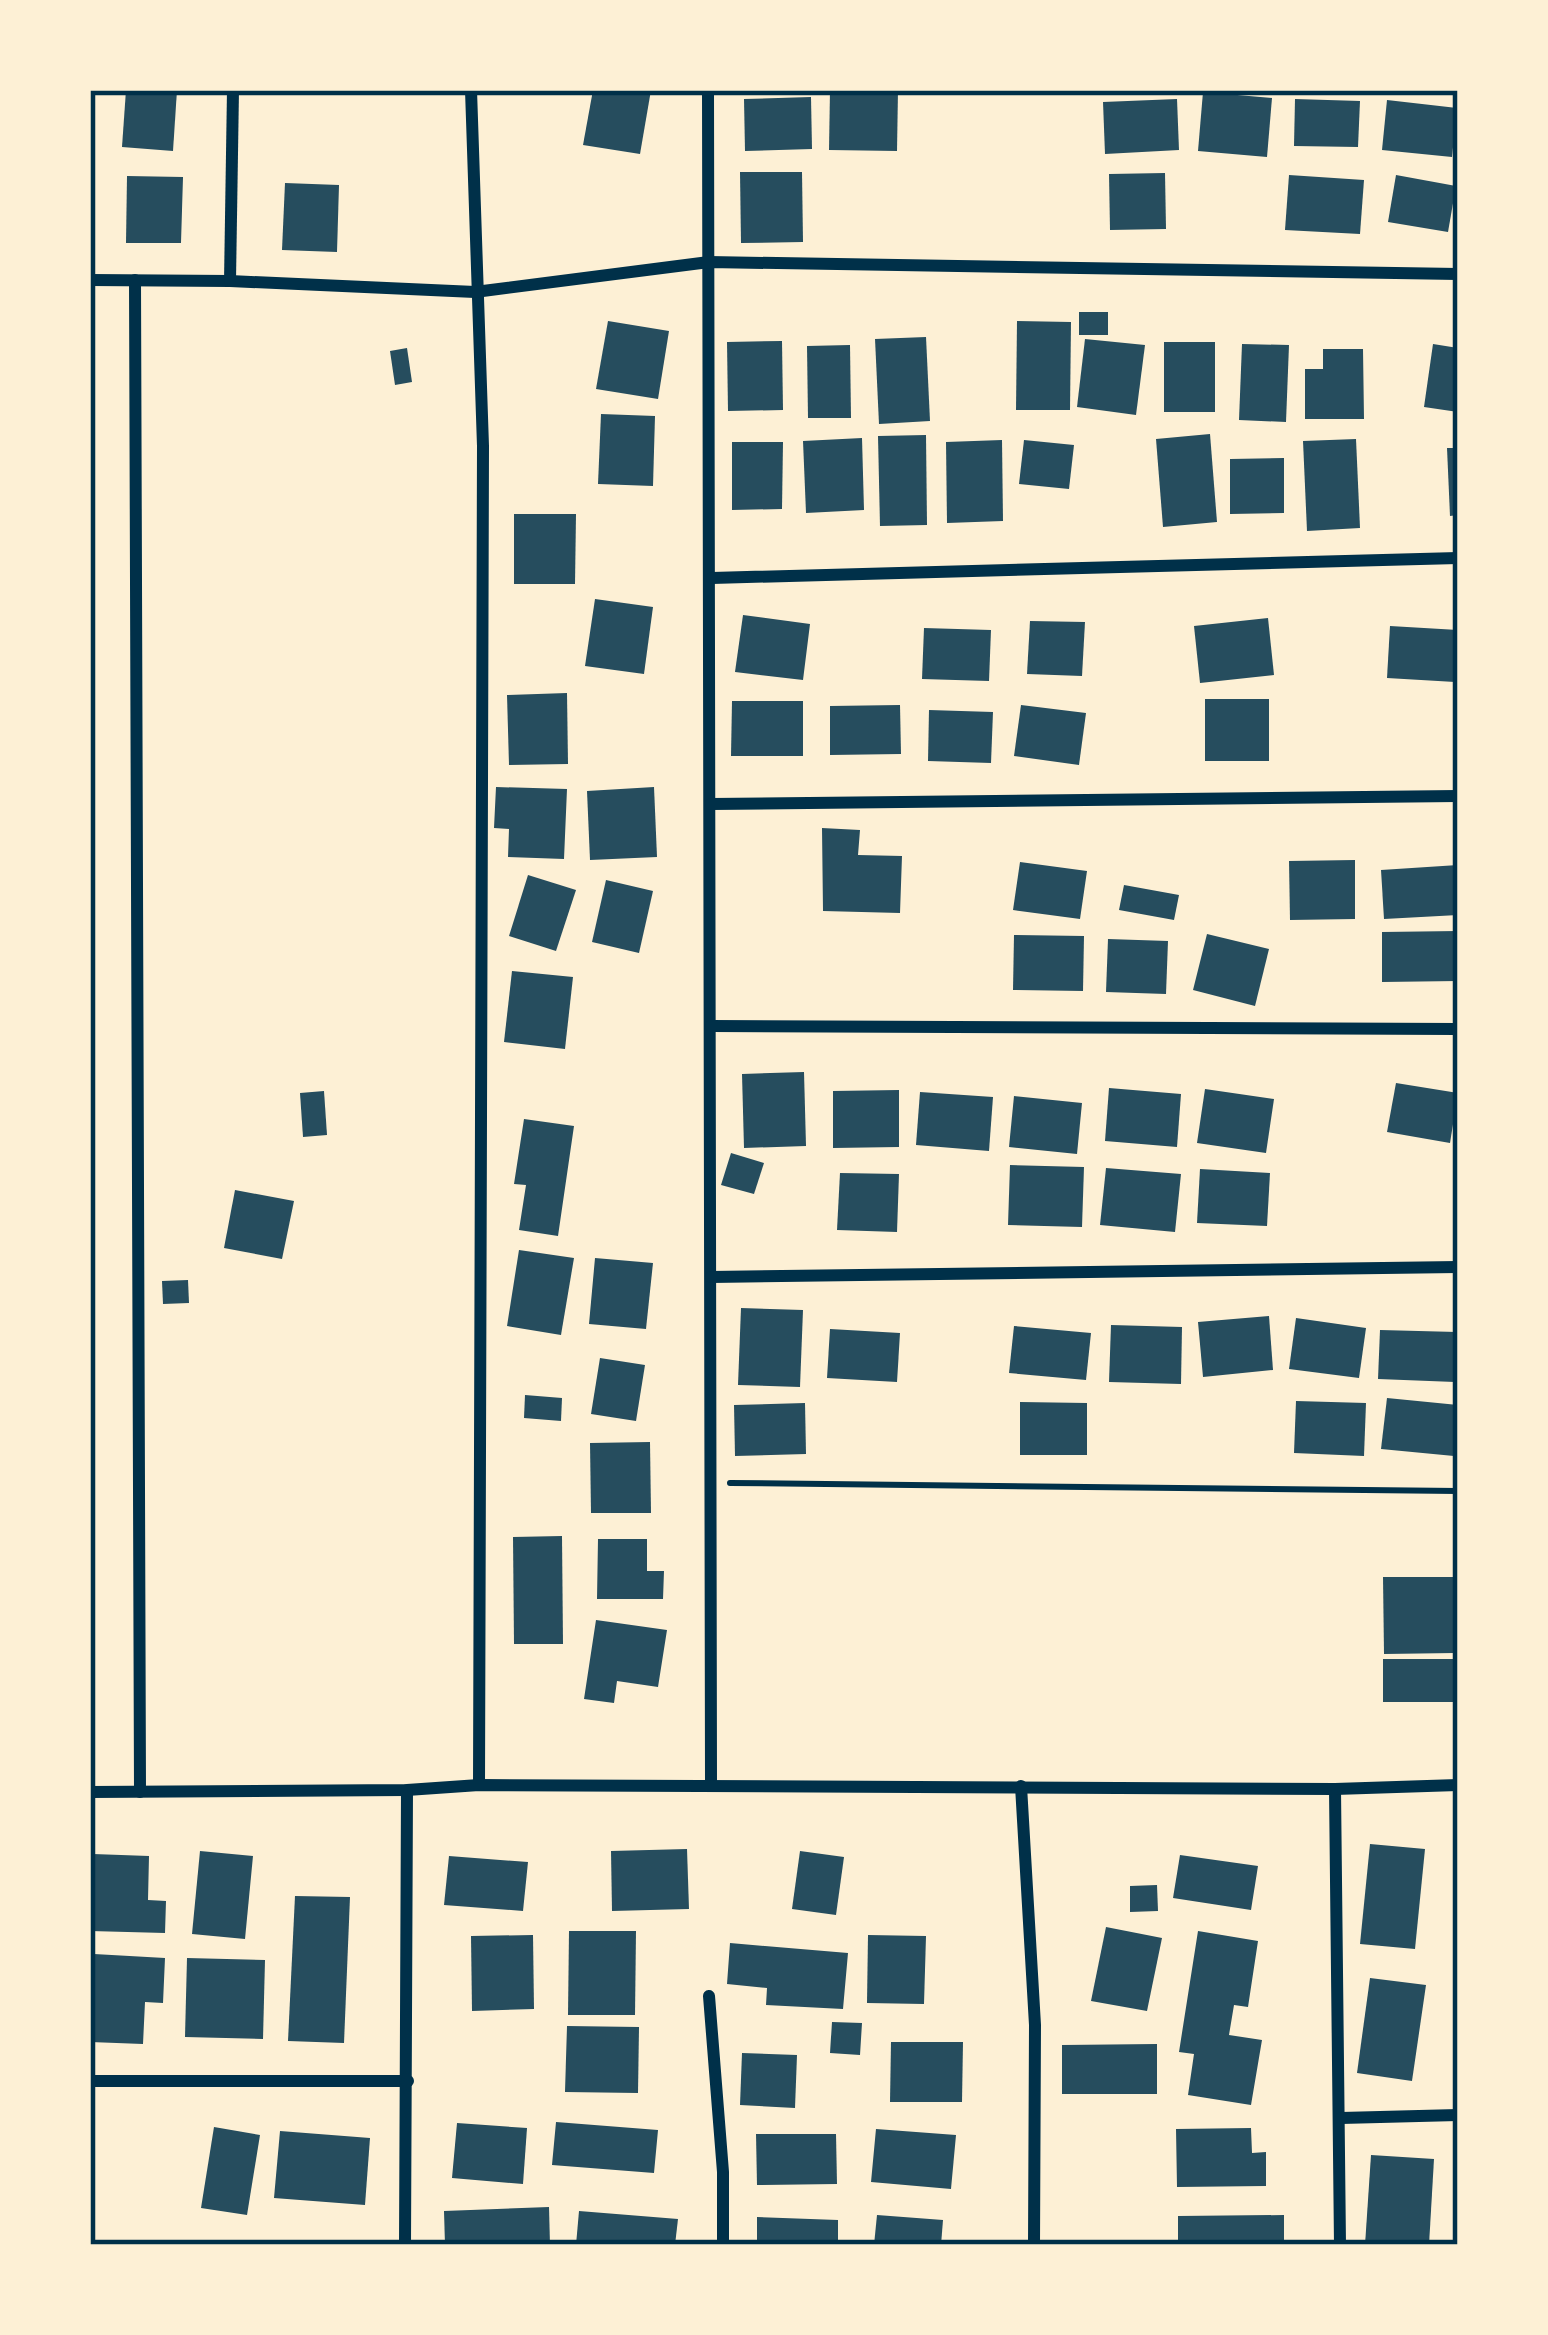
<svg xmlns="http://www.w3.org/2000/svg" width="1548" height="2335" viewBox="0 0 1548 2335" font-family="'Libre Baskerville',serif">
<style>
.building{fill:#264d5e}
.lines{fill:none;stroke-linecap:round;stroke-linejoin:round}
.path{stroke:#003049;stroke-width:6}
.minor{stroke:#003049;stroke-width:12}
.neatline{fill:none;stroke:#003049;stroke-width:4.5}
</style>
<rect width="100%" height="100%" fill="#fdf0d5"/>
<g class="building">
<polygon points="126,90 177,90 173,151 122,147"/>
<polygon points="593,90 651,90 640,154 583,145"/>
<polygon points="830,90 898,90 897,151 829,150"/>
<polygon points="1203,92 1272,98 1267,157 1198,151"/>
<polygon points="811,97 812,149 745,151 744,99"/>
<polygon points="1177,99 1179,150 1105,154 1103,102"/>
<polygon points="1295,99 1360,101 1358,147 1294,146"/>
<polygon points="1387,100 1457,108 1452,157 1382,150"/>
<polygon points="740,172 802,172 803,242 741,243"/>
<polygon points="1165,173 1166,229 1110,230 1109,174"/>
<polygon points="1289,175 1364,180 1360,234 1285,230"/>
<polygon points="1396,175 1456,186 1448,232 1388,222"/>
<polygon points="127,176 183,177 181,243 126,243"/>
<polygon points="285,183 339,185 337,252 282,250"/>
<rect x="1079" y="312" width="29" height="23"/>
<polygon points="608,321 669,331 658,399 596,389"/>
<polygon points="1017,321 1071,322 1070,410 1016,410"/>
<polygon points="926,337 930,421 879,424 875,339"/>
<polygon points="1085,339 1145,345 1136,415 1077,407"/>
<polygon points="782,341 783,410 728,411 727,342"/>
<rect x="1164" y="342" width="51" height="70"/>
<polygon points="1242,344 1289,345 1286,422 1239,420"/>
<polygon points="1433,344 1458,348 1458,412 1424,407"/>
<polygon points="850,345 851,418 808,418 807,346"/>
<polygon points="407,348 412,382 395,385 390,351"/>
<polygon points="1323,349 1363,349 1364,419 1305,419 1305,369 1323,369"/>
<polygon points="601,414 655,416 653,486 598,484"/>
<polygon points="1210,434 1217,522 1163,527 1156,439"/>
<polygon points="926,435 927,525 880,526 878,436"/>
<polygon points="862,438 864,510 806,513 803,441"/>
<polygon points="1356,439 1360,528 1307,531 1303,441"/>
<polygon points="1002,440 1003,521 947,523 946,442"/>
<polygon points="1024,440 1074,445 1069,489 1019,484"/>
<polygon points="732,442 783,442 782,509 732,510"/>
<polygon points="1447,448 1458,448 1458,515 1450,516"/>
<polygon points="1284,458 1284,513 1230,514 1230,459"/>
<polygon points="514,514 576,514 575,584 514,584"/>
<polygon points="595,599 653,607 644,674 585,666"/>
<polygon points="743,615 810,624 803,680 735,672"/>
<polygon points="1268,618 1274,675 1200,683 1194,626"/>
<polygon points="1030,621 1085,622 1082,676 1027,674"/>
<polygon points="1390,626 1458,630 1455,682 1387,678"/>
<polygon points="924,628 991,630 989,681 922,679"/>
<polygon points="567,693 568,764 509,765 507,695"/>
<rect x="1205" y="699" width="64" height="62"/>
<polygon points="732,701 803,701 803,756 731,756"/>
<polygon points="900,705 901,754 830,755 830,706"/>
<polygon points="1021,705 1086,713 1079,765 1014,756"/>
<polygon points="929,710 993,712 991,763 928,761"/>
<polygon points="496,787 567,789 564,859 508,857 509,829 494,828"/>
<polygon points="654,787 657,857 590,860 587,791"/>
<polygon points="822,828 860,830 858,855 902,856 900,913 823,911"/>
<polygon points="1355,860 1355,919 1290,920 1289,861"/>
<polygon points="1020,862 1087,871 1080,919 1013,910"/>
<polygon points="1458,865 1458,915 1384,919 1381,870"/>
<polygon points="528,875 576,890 556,951 509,936"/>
<polygon points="606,880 653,891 639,953 592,942"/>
<polygon points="1124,885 1179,895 1174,920 1119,910"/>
<polygon points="1458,931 1458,981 1382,982 1382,932"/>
<polygon points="1207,934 1269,949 1255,1006 1193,990"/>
<polygon points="1014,935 1084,936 1083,991 1013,990"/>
<polygon points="1108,939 1168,941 1166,994 1106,992"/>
<polygon points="512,971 573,977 565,1049 504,1042"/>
<polygon points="804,1072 806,1146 744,1148 742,1074"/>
<polygon points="1396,1083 1458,1093 1450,1143 1387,1132"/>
<polygon points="1109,1088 1181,1094 1177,1147 1105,1141"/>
<polygon points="1205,1089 1274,1099 1266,1153 1197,1143"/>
<polygon points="899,1090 899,1147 833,1148 833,1091"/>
<polygon points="324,1091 327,1135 303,1137 300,1093"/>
<polygon points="920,1092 993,1097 989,1151 916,1145"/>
<polygon points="1014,1096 1082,1103 1077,1154 1009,1147"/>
<polygon points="524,1119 574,1126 558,1236 519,1230 526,1185 514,1184"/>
<polygon points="731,1153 764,1163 754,1194 721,1185"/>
<polygon points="1010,1165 1084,1167 1082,1227 1008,1225"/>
<polygon points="1106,1168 1181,1174 1175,1232 1100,1225"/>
<polygon points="1200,1169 1270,1173 1267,1226 1197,1223"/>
<polygon points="840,1173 899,1174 897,1232 837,1230"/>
<polygon points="235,1190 294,1201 282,1259 224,1248"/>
<polygon points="519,1250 574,1258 561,1335 507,1326"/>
<polygon points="595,1258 653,1263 646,1329 589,1324"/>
<polygon points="188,1280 189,1303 163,1304 162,1281"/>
<polygon points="741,1308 803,1310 800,1387 738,1385"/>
<polygon points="1269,1316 1273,1370 1203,1377 1198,1322"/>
<polygon points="1296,1318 1366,1328 1359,1378 1289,1369"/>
<polygon points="1111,1325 1182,1327 1181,1384 1109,1382"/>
<polygon points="1014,1326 1091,1333 1086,1380 1009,1373"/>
<polygon points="830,1329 900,1333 897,1382 827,1378"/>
<polygon points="1380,1330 1457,1332 1455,1382 1378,1379"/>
<polygon points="600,1358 645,1365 636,1421 591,1414"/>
<polygon points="525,1395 562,1398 561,1421 524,1418"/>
<polygon points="1387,1398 1458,1405 1454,1456 1381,1449"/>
<polygon points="1296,1401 1366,1403 1364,1456 1294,1453"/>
<polygon points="1020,1402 1087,1403 1087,1455 1020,1455"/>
<polygon points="805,1403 806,1454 735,1456 734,1405"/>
<polygon points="650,1442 651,1513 591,1513 590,1443"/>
<polygon points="562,1536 563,1644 514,1644 513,1537"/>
<polygon points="598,1539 647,1539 647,1571 664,1571 663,1599 597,1599"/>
<polygon points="1383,1577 1455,1577 1455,1653 1384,1654"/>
<polygon points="596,1620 667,1630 658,1687 617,1681 614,1703 584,1699"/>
<rect x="1383" y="1659" width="71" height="43"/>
<polygon points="1370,1844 1425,1849 1415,1949 1360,1944"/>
<polygon points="687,1849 689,1909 612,1911 611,1851"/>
<polygon points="200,1851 253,1856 245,1939 192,1934"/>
<polygon points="800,1851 844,1857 836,1915 792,1909"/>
<polygon points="93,1854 149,1856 148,1900 166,1901 165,1933 90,1931"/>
<polygon points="1180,1855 1258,1866 1251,1910 1173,1898"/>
<polygon points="449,1856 528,1862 523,1911 444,1905"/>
<polygon points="1157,1885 1158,1911 1130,1912 1130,1886"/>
<polygon points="295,1896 350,1897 344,2043 288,2041"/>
<polygon points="1106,1927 1162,1938 1147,2011 1091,2001"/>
<polygon points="569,1931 636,1931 635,2015 568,2015"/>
<polygon points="1198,1931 1258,1941 1248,2007 1234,2005 1229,2035 1262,2040 1251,2105 1188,2095 1194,2054 1179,2052"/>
<polygon points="533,1935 534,2009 472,2011 471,1936"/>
<polygon points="868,1935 926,1936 924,2004 867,2003"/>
<polygon points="730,1943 848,1953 843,2009 766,2005 767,1988 727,1984"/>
<polygon points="94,1954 165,1958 163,2003 145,2002 143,2044 90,2042"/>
<polygon points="187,1958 265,1960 263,2039 185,2037"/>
<polygon points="1370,1978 1426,1985 1412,2081 1357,2073"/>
<polygon points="832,2022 862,2023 860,2055 830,2053"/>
<polygon points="567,2026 639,2027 638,2093 565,2092"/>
<polygon points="891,2042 963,2042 962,2102 890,2102"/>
<polygon points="1157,2044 1157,2094 1062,2094 1062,2045"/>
<polygon points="742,2053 797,2055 795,2108 740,2105"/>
<polygon points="556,2122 658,2130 654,2173 552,2165"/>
<polygon points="457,2123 527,2128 523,2184 452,2178"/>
<polygon points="214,2127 260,2135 247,2215 201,2208"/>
<polygon points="1251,2128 1252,2153 1266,2152 1266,2186 1177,2187 1176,2129"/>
<polygon points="876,2129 956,2135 951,2189 871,2182"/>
<polygon points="280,2131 370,2138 365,2205 274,2198"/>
<polygon points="756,2134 836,2134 837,2184 757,2185"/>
<polygon points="1371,2155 1434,2159 1429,2245 1365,2245"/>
<polygon points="549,2207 550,2245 445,2245 444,2211"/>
<polygon points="579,2211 678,2219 675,2245 576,2245"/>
<polygon points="877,2215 943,2220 941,2245 874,2245"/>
<polygon points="1284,2215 1284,2245 1178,2245 1178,2216"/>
<polygon points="757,2217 838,2220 838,2245 757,2245"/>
</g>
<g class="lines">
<polyline class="path" points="730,1483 1458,1491"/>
<g class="minor">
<polyline points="471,90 483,446 479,1785"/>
<polyline points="708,90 711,1784"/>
<polyline points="90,280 230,281 475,292 709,262 1458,274"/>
<polyline points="135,280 140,1792"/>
<polyline points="230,281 233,90"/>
<polyline points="712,578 1458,558"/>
<polyline points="711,804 1458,796"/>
<polyline points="711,1026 1458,1029"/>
<polyline points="711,1277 1458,1267"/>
<polyline points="1021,1786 1035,2025 1034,2245"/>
<polyline points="1335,1789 1340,2245"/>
<polyline points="90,1792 407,1790 479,1785 1335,1789 1458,1785"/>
<polyline points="709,1996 723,2172 723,2245"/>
<polyline points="90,2081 408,2081"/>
<polyline points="1341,2118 1458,2115"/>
<polyline points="405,2245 407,1790"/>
</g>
</g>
<rect width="1548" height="2335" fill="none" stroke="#fdf0d5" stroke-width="186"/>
<rect x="93" y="93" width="1362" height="2149" class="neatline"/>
</svg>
